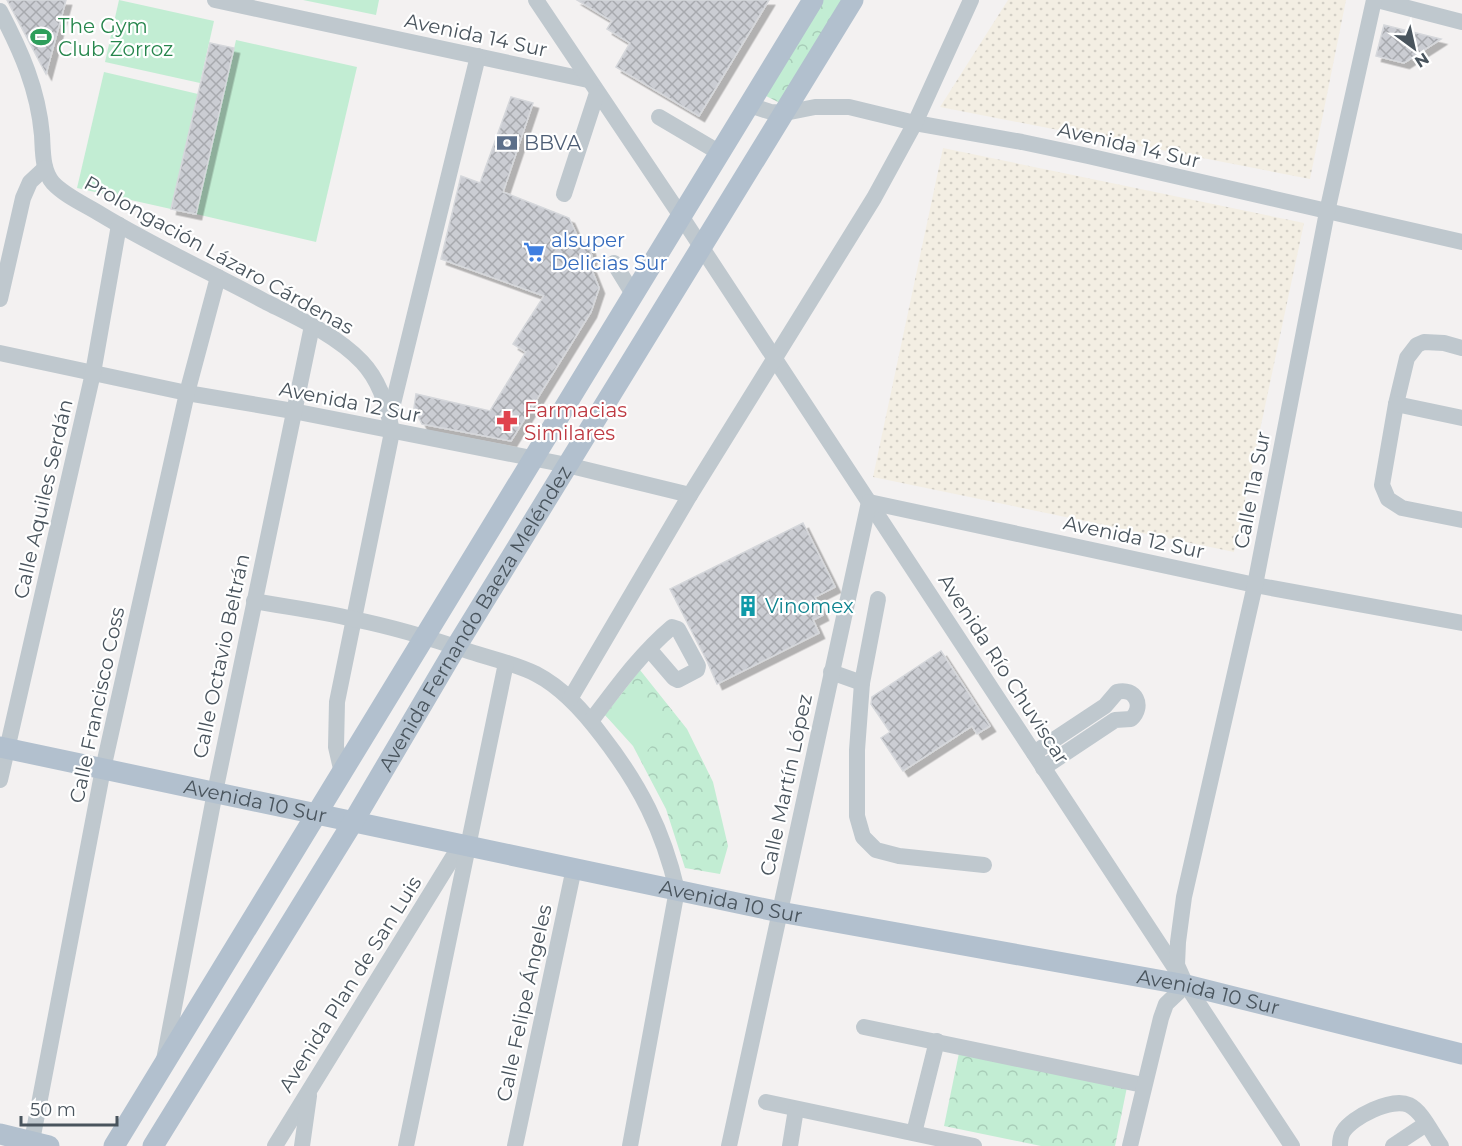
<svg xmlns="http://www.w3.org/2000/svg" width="1462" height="1146" viewBox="0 0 1462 1146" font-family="Montserrat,sans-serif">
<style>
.forest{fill:url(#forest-crowns)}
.sand{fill:url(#sand-dots)}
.garden{fill:#c2edd3}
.building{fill:url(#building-cross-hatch);stroke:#d5d7db;stroke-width:1.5;filter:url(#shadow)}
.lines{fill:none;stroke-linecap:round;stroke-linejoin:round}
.minor{stroke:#bfc8ce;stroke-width:16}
.major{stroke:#b2c0ce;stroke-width:21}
.labels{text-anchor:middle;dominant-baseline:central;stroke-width:4.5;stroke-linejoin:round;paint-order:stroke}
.leisure-label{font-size:20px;fill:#27864d;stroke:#fff;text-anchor:start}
.street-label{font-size:20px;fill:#49545d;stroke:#fff}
.service-label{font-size:20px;fill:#4e5e75;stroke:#fff;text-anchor:start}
.shop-label{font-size:20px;fill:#366cbe;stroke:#fff;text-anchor:start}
.health-label{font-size:20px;fill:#be3a42;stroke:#fff;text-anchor:start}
.culture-label{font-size:20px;fill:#0d838f;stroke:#fff;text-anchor:start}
</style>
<defs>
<pattern id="forest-crowns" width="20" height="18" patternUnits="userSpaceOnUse" patternTransform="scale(1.5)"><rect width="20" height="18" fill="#c2edd3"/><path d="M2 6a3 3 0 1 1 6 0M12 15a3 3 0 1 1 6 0" fill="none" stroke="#a8cdb8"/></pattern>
<pattern id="sand-dots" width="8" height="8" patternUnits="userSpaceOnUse" patternTransform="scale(1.5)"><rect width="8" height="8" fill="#f3eee3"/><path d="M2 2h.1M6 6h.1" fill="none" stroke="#d2cec5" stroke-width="1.8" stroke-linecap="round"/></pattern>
<pattern id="building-cross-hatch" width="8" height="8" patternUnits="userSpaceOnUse" patternTransform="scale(1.5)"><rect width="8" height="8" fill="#cbcdd3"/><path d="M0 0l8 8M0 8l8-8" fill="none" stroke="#a7a9ae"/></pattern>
<filter id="shadow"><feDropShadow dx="5.5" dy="5.5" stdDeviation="0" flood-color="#0004"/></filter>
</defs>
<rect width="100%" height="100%" fill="#f3f1f1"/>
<g class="forest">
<polygon points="823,0 844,0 784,105 766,96"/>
<polygon points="640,670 687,729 713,782 728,846 720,874 685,868 666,809 633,746 605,715"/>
<polygon points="959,1053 1127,1087 1115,1146 1041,1146 944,1126"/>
</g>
<g class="sand">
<polygon points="1008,0 1346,0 1310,179 940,107"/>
<polygon points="943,148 1304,223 1234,552 873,477"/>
</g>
<g class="garden">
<polygon points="119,0 214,21 200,83 105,62"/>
<polygon points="303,0 379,0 376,15"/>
<polygon points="236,40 357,67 316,242 196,214"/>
<polygon points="104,72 198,94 171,209 77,188"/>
<polygon points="631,688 671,725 646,752 605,715"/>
</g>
<g class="building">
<polygon points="7,0 66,0 46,74"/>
<polygon points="577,0 769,0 699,116 616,67 630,43 607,29 612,21"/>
<polygon points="1384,25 1441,39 1404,63 1376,56"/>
<polygon points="210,43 234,48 196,214 171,209"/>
<polygon points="511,97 533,103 503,192 569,218 580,242 589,246 592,257 589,263 599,288 591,312 511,441 422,424 414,408 416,394 490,411 526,352 513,344 544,296 441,259 461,176 480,183"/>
<polygon points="803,523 835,587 815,597 823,615 813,620 819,633 717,684 707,661 670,589"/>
<polygon points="941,651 990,726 977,734 972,726 903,771 881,738 890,732 871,704 872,697"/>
</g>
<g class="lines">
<g class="minor">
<polyline points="215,0 588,80"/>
<polyline points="536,0 681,216 1292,1146"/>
<polyline points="1377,0 1462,22"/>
<path d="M0,11C21,51 38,89 42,135C43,151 42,170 53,183C65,196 86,205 102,215C155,247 212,273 266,302C300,319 336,335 362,362C379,380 388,408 392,432L337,702L336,747L342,773"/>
<polyline points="749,105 771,112 785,113 815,107 849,107 915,123 1022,142 1088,156 1462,242"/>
<polyline points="659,117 720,153"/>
<polyline points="564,194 597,93"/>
<polyline points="614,263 633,294"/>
<polyline points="0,299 23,198 30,182 45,168"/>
<polyline points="1462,348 1444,343 1424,342 1417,345 1407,358 1396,404 1382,485 1388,499 1402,508 1462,520"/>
<polyline points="0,353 187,393 293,411 567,465 690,495"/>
<polyline points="1396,404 1462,418"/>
<polyline points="390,416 478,56"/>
<path d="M254,601C287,607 321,611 353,619C393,627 433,639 471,652C493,659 516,664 536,674C563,688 584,712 602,736C640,785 663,830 677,890L630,1146"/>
<polyline points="831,672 862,683 878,599"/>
<polyline points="862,683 857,750 857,816 863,837 876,850 899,856 984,865"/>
<polyline points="570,699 690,495 874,198 915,123 971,0"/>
<path d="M591,721C616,688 640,654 672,627L678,629L698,666L697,670L678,680L674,678L649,649"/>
<path d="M1034,753L1105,706L1117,692C1135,687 1145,706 1131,719L1115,720L1043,768"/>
<polyline points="0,780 93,373 119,225"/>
<polyline points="864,1027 1143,1085"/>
<polyline points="164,1060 215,792 312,326"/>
<polyline points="766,1102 974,1146"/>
<polyline points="914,1133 937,1041"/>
<polyline points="31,1146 103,769 187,393 218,277"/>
<polyline points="275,1146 461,844"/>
<polyline points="302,1146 309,1096"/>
<polyline points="406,1146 506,663"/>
<polyline points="515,1146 574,868"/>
<polyline points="729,1146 869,502 1255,585 1462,623"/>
<polyline points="790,1146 796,1109"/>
<polyline points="1130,1146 1161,1018 1166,1004 1186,985 1177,965 1178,942 1184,897 1255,585 1327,212 1374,0"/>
<path d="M1340,1146C1340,1141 1340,1137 1343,1132C1352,1117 1392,1097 1409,1105C1423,1112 1432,1134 1441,1146"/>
<polyline points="1393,1146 1426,1124"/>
</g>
<g class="major">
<path id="s1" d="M0,747L780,912L1186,985L1462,1054"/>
<polyline points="0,1134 49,1146"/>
<polyline points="114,1146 813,0"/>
<path id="s2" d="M153,1146L353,822L456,647L853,0"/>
</g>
</g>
<defs>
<symbol id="stadium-bare" viewBox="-9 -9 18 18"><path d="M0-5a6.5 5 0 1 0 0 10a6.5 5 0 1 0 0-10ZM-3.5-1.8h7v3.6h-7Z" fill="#2e9e5b" stroke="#fff" stroke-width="2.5" paint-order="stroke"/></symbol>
<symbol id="bank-bare" viewBox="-9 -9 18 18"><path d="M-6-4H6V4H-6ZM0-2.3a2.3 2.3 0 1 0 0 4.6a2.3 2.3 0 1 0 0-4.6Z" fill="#5c6f8a" stroke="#fff" stroke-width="2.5" paint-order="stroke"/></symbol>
<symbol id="supermarket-bare" viewBox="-9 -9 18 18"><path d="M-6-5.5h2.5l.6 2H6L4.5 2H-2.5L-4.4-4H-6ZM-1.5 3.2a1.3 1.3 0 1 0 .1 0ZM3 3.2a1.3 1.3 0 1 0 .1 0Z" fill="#3f7fe0" stroke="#fff" stroke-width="2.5" paint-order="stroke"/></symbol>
<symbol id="pharmacy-bare" viewBox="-9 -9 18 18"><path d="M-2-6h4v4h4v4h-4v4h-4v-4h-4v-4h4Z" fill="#e0444e" stroke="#fff" stroke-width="2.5" paint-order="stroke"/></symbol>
<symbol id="building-bare" viewBox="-9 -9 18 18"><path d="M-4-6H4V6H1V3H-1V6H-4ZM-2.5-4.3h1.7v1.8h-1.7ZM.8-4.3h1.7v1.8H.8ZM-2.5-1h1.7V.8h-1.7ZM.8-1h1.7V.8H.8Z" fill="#0f9aa8" stroke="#fff" stroke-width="2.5" paint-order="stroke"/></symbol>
</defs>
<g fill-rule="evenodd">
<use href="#stadium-bare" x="26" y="22" width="30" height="30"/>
<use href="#bank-bare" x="492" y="128" width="30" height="30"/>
<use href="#supermarket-bare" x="519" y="237" width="30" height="30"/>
<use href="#pharmacy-bare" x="492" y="406" width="30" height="30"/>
<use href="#building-bare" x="733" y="591" width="30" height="30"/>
</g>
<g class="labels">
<g class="leisure-label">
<text x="58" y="26">The Gym<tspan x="58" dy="23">Club Zorroz</tspan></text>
</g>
<g class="street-label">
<text transform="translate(476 35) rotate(12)">Avenida 14 Sur</text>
<text transform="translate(1129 145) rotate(13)">Avenida 14 Sur</text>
<text transform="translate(219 255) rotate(29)">Prolongación Lázaro Cárdenas</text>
<text transform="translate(350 402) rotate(11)">Avenida 12 Sur</text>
<text transform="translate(1252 490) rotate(-79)">Calle 11a Sur</text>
<text transform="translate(43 499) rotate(-77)">Calle Aquiles Serdán</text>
<text transform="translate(1134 537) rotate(12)">Avenida 12 Sur</text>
<text stroke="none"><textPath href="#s2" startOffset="618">Avenida Fernando Baeza Meléndez</textPath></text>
<text transform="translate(221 656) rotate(-78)">Calle Octavio Beltrán</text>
<text transform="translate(1004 669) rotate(57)">Avenida Río Chuviscar</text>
<text transform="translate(97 705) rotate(-78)">Calle Francisco Coss</text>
<text transform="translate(786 785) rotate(-78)">Calle Martín López</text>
<text stroke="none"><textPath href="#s1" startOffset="261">Avenida 10 Sur</textPath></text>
<text stroke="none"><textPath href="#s1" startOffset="747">Avenida 10 Sur</textPath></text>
<text transform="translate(350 984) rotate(-58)">Avenida Plan de San Luis</text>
<text stroke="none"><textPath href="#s1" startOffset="1233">Avenida 10 Sur</textPath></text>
<text transform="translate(524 1003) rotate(-78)">Calle Felipe Ángeles</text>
</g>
<g class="service-label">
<text x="524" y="143">BBVA</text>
</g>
<g class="shop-label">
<text x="551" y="240">alsuper<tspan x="551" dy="23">Delicias Sur</tspan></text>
</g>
<g class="health-label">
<text x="524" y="410">Farmacias<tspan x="524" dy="23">Similares</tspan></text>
</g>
<g class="culture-label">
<text x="765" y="606">Vinomex</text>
</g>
</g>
<g transform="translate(1414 48) rotate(147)" stroke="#ffffff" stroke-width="4.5" paint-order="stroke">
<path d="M0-4.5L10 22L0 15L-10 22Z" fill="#49545d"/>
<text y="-9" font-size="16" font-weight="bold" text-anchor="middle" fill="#49545d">N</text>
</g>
<path d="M21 1116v9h96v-9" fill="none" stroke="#49545d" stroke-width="3"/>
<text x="30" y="1116" font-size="18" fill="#49545d" stroke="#ffffff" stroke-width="4.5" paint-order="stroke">50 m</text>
</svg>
